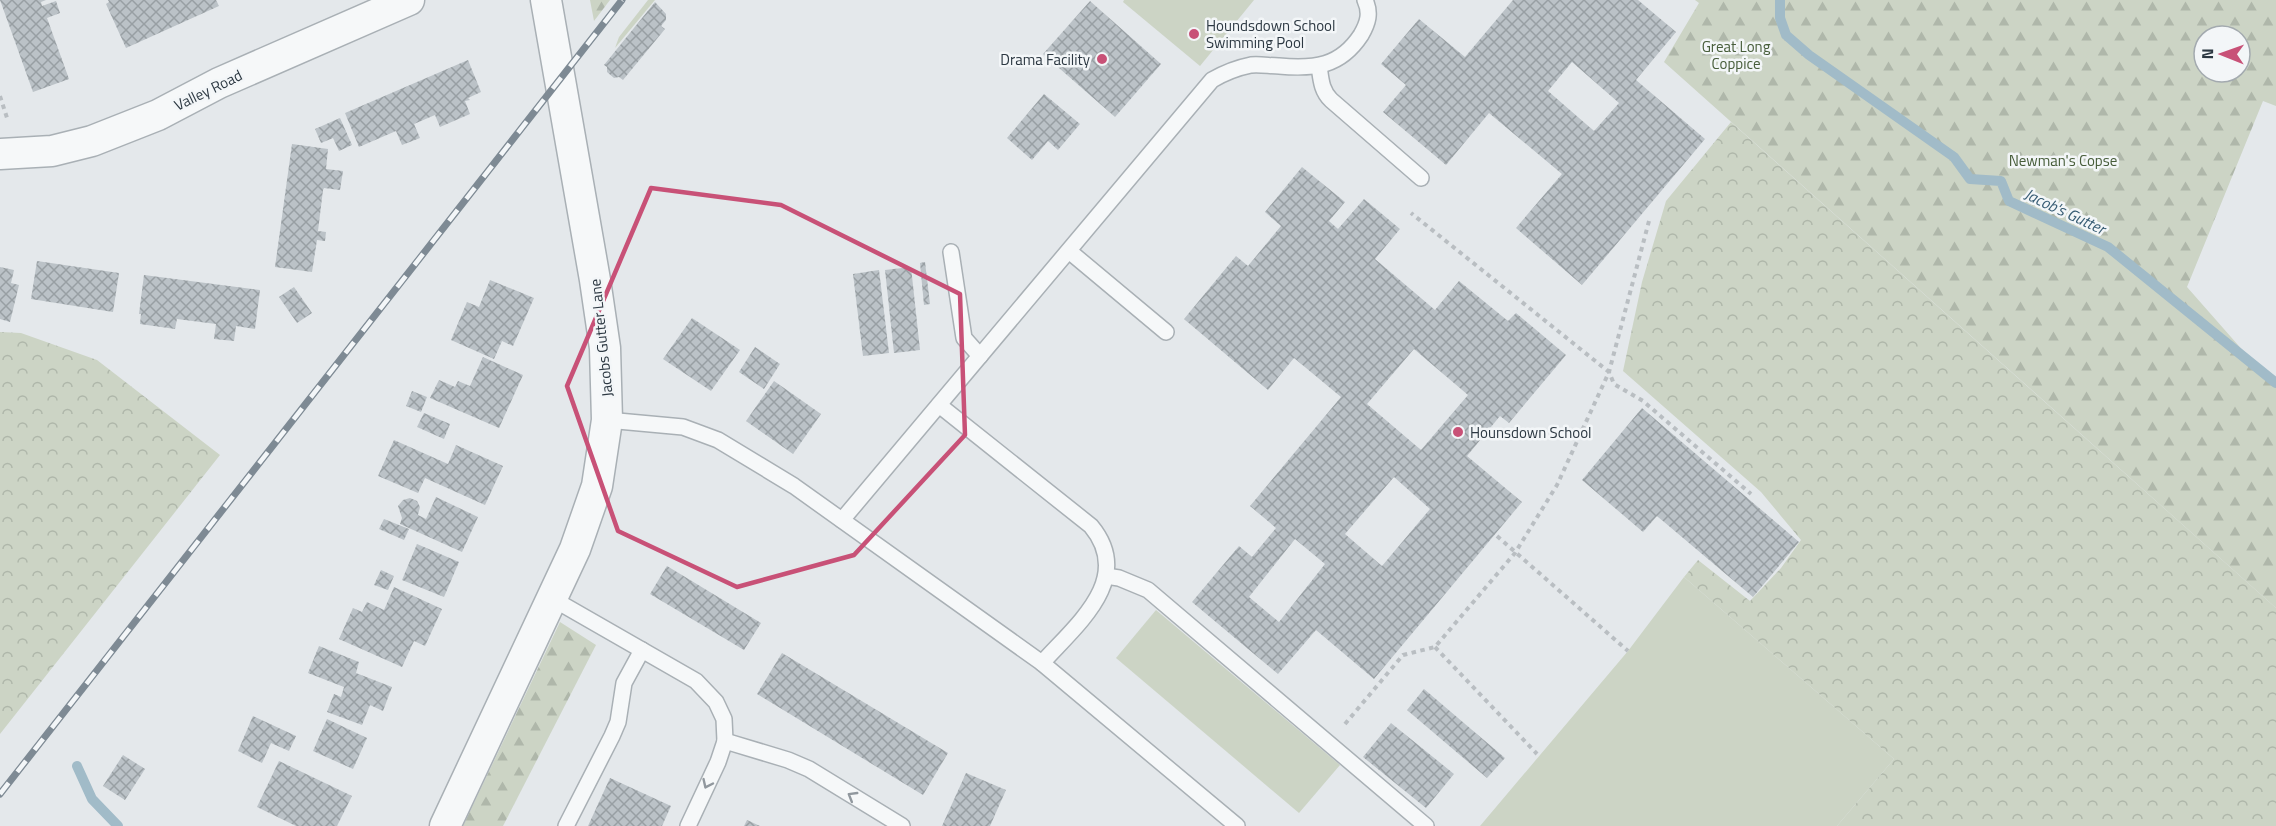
<svg xmlns="http://www.w3.org/2000/svg" width="2276" height="826" viewBox="0 0 2276 826" font-family="'Titillium Web',sans-serif">
<style>
.grass{fill:#ccd4c5}
.forest{fill:url(#forest-firs);fill-rule:evenodd}
.park{fill:url(#park-crowns)}
.lines{fill:none;stroke-linecap:round;stroke-linejoin:round}
.stream{stroke:#a1bbc8;stroke-width:10}
.building{fill:url(#building-cross-hatch);fill-rule:evenodd}
.service-casing{stroke:#a9b0b5;stroke-width:18}
.minor-casing{stroke:#a9b0b5;stroke-width:33}
.path{stroke:#b9bec2;stroke-width:4;stroke-dasharray:4.5 4.5;stroke-linecap:butt}
.service{stroke:#f6f8f9;stroke-width:15}
.minor{stroke:#f6f8f9;stroke-width:30}
.rail-casing{stroke:#7e8a94;stroke-width:7}
.rail{stroke:#f3f6f8;stroke-width:4.5;stroke-dasharray:14;stroke-linecap:butt}
.oneway{stroke:#91989e}
.marked{fill:none;stroke:#c85177;stroke-width:4.5;stroke-linejoin:round}
.poi-dot{fill:#c85177;stroke:#f3f6f8;stroke-width:2}
.labels{text-anchor:middle;dominant-baseline:central;stroke-width:5;stroke-linejoin:round;paint-order:stroke}
.poi-label{font-size:15px;fill:#2c3842;stroke:#f3f6f8;text-anchor:start}
.park-label{font-size:15px;fill:#475d3a;stroke:#f3f6f8}
.street-label{font-size:15px;fill:#2c3842;stroke:#f3f6f8}
.water-label{font-size:16px;font-style:italic;fill:#385d74;stroke:#f3f6f8}
</style>
<defs>
<pattern id="forest-firs" width="22" height="20" patternUnits="userSpaceOnUse" patternTransform="scale(1.5)"><rect width="22" height="20" fill="#ccd4c5"/><path d="M5 1l3.5 6h-7zM16 11l3.5 6h-7z" fill="#afb7aa"/></pattern>
<pattern id="park-crowns" width="20" height="18" patternUnits="userSpaceOnUse" patternTransform="scale(1.5)"><rect width="20" height="18" fill="#ccd4c5"/><path d="M2 6a3 3 0 1 1 6 0M12 15a3 3 0 1 1 6 0" fill="none" stroke="#afb7aa"/></pattern>
<pattern id="building-cross-hatch" width="8" height="8" patternUnits="userSpaceOnUse" patternTransform="scale(1.5)"><rect width="8" height="8" fill="#bbc2c7"/><path d="M0 0l8 8M0 8l8-8" fill="none" stroke="#989fa3"/></pattern>
</defs>
<rect width="100%" height="100%" fill="#e4e8eb"/>
<g class="grass">
<polygon points="1124,0 1254,0 1200,66 1123,2"/>
<polygon points="1684,577 1894,759 1837,826 1480,826 1628,651"/>
<polygon points="1156,610 1340,765 1299,813 1116,658"/>
</g>
<g class="forest">
<polygon points="590,0 610,0 594,21"/>
<polygon points="648,0 655,0 615,48 619,37"/>
<path d="M1695,0H2276V106L2263,101L2187,287L2260,370L2276,383V608L1664,62L1699,3ZM2204,36H2240V72H2204Z"/>
<polygon points="560,622 596,645 503,826 463,826"/>
</g>
<g class="park">
<polygon points="1731,122 2276,608 2276,826 1837,826 1894,759 1684,577 1698,560 1750,601 1781,568 1801,540 1761,492 1623,371 1642,282 1666,201"/>
<polygon points="0,332 21,333 97,360 220,455 0,734"/>
</g>
<g class="lines">
<g class="stream">
<polyline points="1780,0 1780,18 1786,35 1809,55 1954,157 1970,179 2001,181 2009,201 2108,247 2276,383"/>
<polyline points="77,766 92,799 118,826"/>
</g>
</g>
<g class="building">
<polygon points="0,0 46,0 41,2 42,6 56,1 60,13 47,18 69,79 33,92"/>
<polygon points="108,0 216,0 219,6 126,48 106,4 109,2"/>
<path d="M1513,0H1638L1676,32L1636,80L1705,139L1582,285L1516,228L1562,174L1489,113L1446,165L1383,112L1406,85L1381,64L1419,19L1465,57ZM1572,62L1619,103L1594,131L1548,91Z"/>
<polygon points="1090,1 1161,64 1115,117 1043,54"/>
<polygon points="655,2 666,14 666,20 661,26 665,29 623,80 619,77 614,78 607,72 607,67 604,65"/>
<polygon points="468,60 481,92 468,98 470,100 465,101 470,114 440,127 435,115 414,124 420,138 402,145 396,131 359,147 345,113"/>
<polygon points="1044,94 1080,124 1058,150 1048,141 1032,160 1007,138"/>
<polygon points="340,118 352,145 339,151 333,138 321,143 315,129"/>
<polygon points="292,144 328,149 326,169 343,171 340,190 324,188 323,190 318,231 326,232 325,241 317,240 312,272 275,267"/>
<path d="M1302,167L1345,202L1329,221L1338,229L1364,199L1400,229L1375,259L1435,310L1459,281L1508,321L1516,313L1566,355L1509,423L1500,416L1467,456L1522,502L1374,679L1316,630L1278,674L1192,602L1239,546L1252,557L1276,528L1250,506L1341,397L1294,358L1268,390L1184,319L1236,256L1248,266L1281,226L1265,212ZM1414,349L1468,395L1421,450L1367,404ZM1394,477L1430,509L1382,566L1345,534ZM1295,539L1325,564L1279,622L1249,597Z"/>
<polygon points="37,261 119,273 113,312 31,299"/>
<polygon points="925,262 930,304 924,305 920,263"/>
<polygon points="0,267 14,270 11,283 19,285 10,322 0,319"/>
<polygon points="911,267 920,350 894,353 885,270"/>
<polygon points="879,270 889,353 863,356 853,274"/>
<polygon points="144,275 260,290 255,329 236,326 234,341 214,339 216,324 177,319 175,329 140,324 141,314 139,314"/>
<polygon points="490,280 534,298 513,346 502,341 494,359 451,340 467,302 479,307"/>
<polygon points="294,287 312,313 297,323 279,297"/>
<polygon points="692,318 740,350 711,391 663,359"/>
<polygon points="755,347 780,364 764,389 739,372"/>
<polygon points="483,357 523,375 499,428 430,398 439,380 455,387 458,381 470,386"/>
<polygon points="774,381 821,414 793,454 746,421"/>
<polygon points="412,391 427,397 421,412 406,406"/>
<polygon points="1642,408 1799,542 1753,597 1657,516 1643,532 1582,480"/>
<polygon points="424,413 450,424 444,439 417,427"/>
<polygon points="394,440 448,464 456,445 503,466 485,505 425,478 418,493 378,476"/>
<polygon points="436,497 478,517 462,552 400,524 402,518 398,506 403,500 410,498 417,501 420,507 418,515 426,519"/>
<polygon points="384,519 409,529 404,540 379,529"/>
<polygon points="417,544 459,562 444,597 402,580"/>
<polygon points="667,566 761,623 744,650 650,594"/>
<polygon points="381,570 394,576 388,590 374,585"/>
<polygon points="394,587 442,609 425,646 414,641 402,667 339,639 353,608 362,612 367,602 384,610"/>
<polygon points="319,646 359,662 356,673 392,687 383,711 370,705 362,725 327,712 334,694 341,697 344,687 308,673"/>
<polygon points="782,653 948,753 923,795 757,694"/>
<polygon points="1424,689 1505,758 1487,778 1407,710"/>
<polygon points="253,716 296,736 289,751 271,743 262,763 238,751"/>
<polygon points="327,719 367,738 353,769 313,751"/>
<polygon points="1391,723 1454,774 1426,808 1363,757"/>
<polygon points="123,755 145,769 125,800 103,786"/>
<polygon points="279,761 352,796 337,826 296,826 257,807"/>
<polygon points="966,773 1006,790 990,826 942,826"/>
<polygon points="610,778 671,806 662,826 588,826"/>
<polygon points="747,820 760,826 744,826"/>
</g>
<g class="lines">
<defs>
<g id="service">
<path d="M1319,66C1321,79 1321,90 1331,100L1421,178"/>
<polyline points="1069,251 1166,332"/>
<polyline points="951,252 964,338 980,356"/>
<path d="M939,405L1091,526C1135,579 1076,625 1042,663"/>
<polyline points="607,420 683,427 718,440 794,486 1042,663 1237,826"/>
<path d="M842,520L1212,80C1224,73 1236,68 1251,65C1260,64 1270,66 1279,66C1314,69 1340,67 1361,35C1368,23 1371,13 1365,0"/>
<polyline points="1106,576 1119,578 1148,590 1426,826"/>
<polyline points="553,599 696,681 716,702 724,719 725,741 718,762 688,826"/>
<polyline points="725,741 788,760 809,769 902,826"/>
<polyline points="566,826 612,736 618,722 624,683 642,650"/>
</g>
<g id="minor">
<polyline points="0,154 52,151 92,141 158,115 219,83 409,0"/>
<polyline points="445,826 575,549 597,486 607,420 605,348 595,280 546,0"/>
</g>
</defs>
<use href="#service" class="service-casing"/>
<use href="#minor" class="minor-casing"/>
<g class="path">
<polyline points="0,96 8,121"/>
<polyline points="1649,221 1609,372 1614,384 1643,401 1751,494"/>
<polyline points="1497,536 1628,651"/>
<polyline points="1435,647 1537,754"/>
<polyline points="1345,724 1403,655 1435,647 1515,553 1557,485 1609,372 1411,213"/>
</g>
<use href="#service" class="service"/>
<use href="#minor" class="minor"/>
<defs>
<polyline id="rail" points="0,794 622,0"/>
</defs>
<use href="#rail" class="rail-casing"/>
<use href="#rail" class="rail"/>
</g>
<defs><path id="oneway-chevron" d="M-2-3.5L2.5 0L-2 3.5" fill="none" stroke-width="1.6" stroke-linecap="round" stroke-linejoin="round" transform="scale(1.5)"/></defs>
<g class="oneway">
<use href="#oneway-chevron" transform="translate(707 784) rotate(115)"/>
<use href="#oneway-chevron" transform="translate(852 796) rotate(-149)"/>
</g>
<path class="marked" d="M651,188L781,205L960,294L965,435L854,555L737,587L618,531L567,386Z"/>
<g class="poi-dot">
<circle cx="1194" cy="34" r="6"/>
<circle cx="1102" cy="59" r="6"/>
<circle cx="1458" cy="432" r="6"/>
</g>
<g class="labels">
<g class="poi-label">
<text x="1206" y="25">Houndsdown School<tspan x="1206" dy="17">Swimming Pool</tspan></text>
<text x="1090" y="59" text-anchor="end">Drama Facility</text>
<text x="1470" y="432">Hounsdown School</text>
</g>
<g class="park-label">
<text x="1736" y="46">Great Long<tspan x="1736" dy="17">Coppice</tspan></text>
<text x="2063" y="160">Newman's Copse</text>
</g>
<g class="street-label">
<text transform="translate(208 90) rotate(-26)">Valley Road</text>
<text transform="translate(601 338) rotate(-96)">Jacobs Gutter Lane</text>
</g>
<g class="water-label">
<text transform="translate(2065 211) rotate(25)">Jacob's Gutter</text>
</g>
</g>
<g transform="translate(2222 54) rotate(271)"><circle r="28" fill="#f3f6f8" stroke="#a3aaaf" stroke-width="1.5"/>
<path d="M0-4.5L10 22L0 15L-10 22Z" fill="#c85177"/>
<text y="-9" font-size="16" font-weight="bold" text-anchor="middle" fill="#2c3842">N</text>
</g>
</svg>
